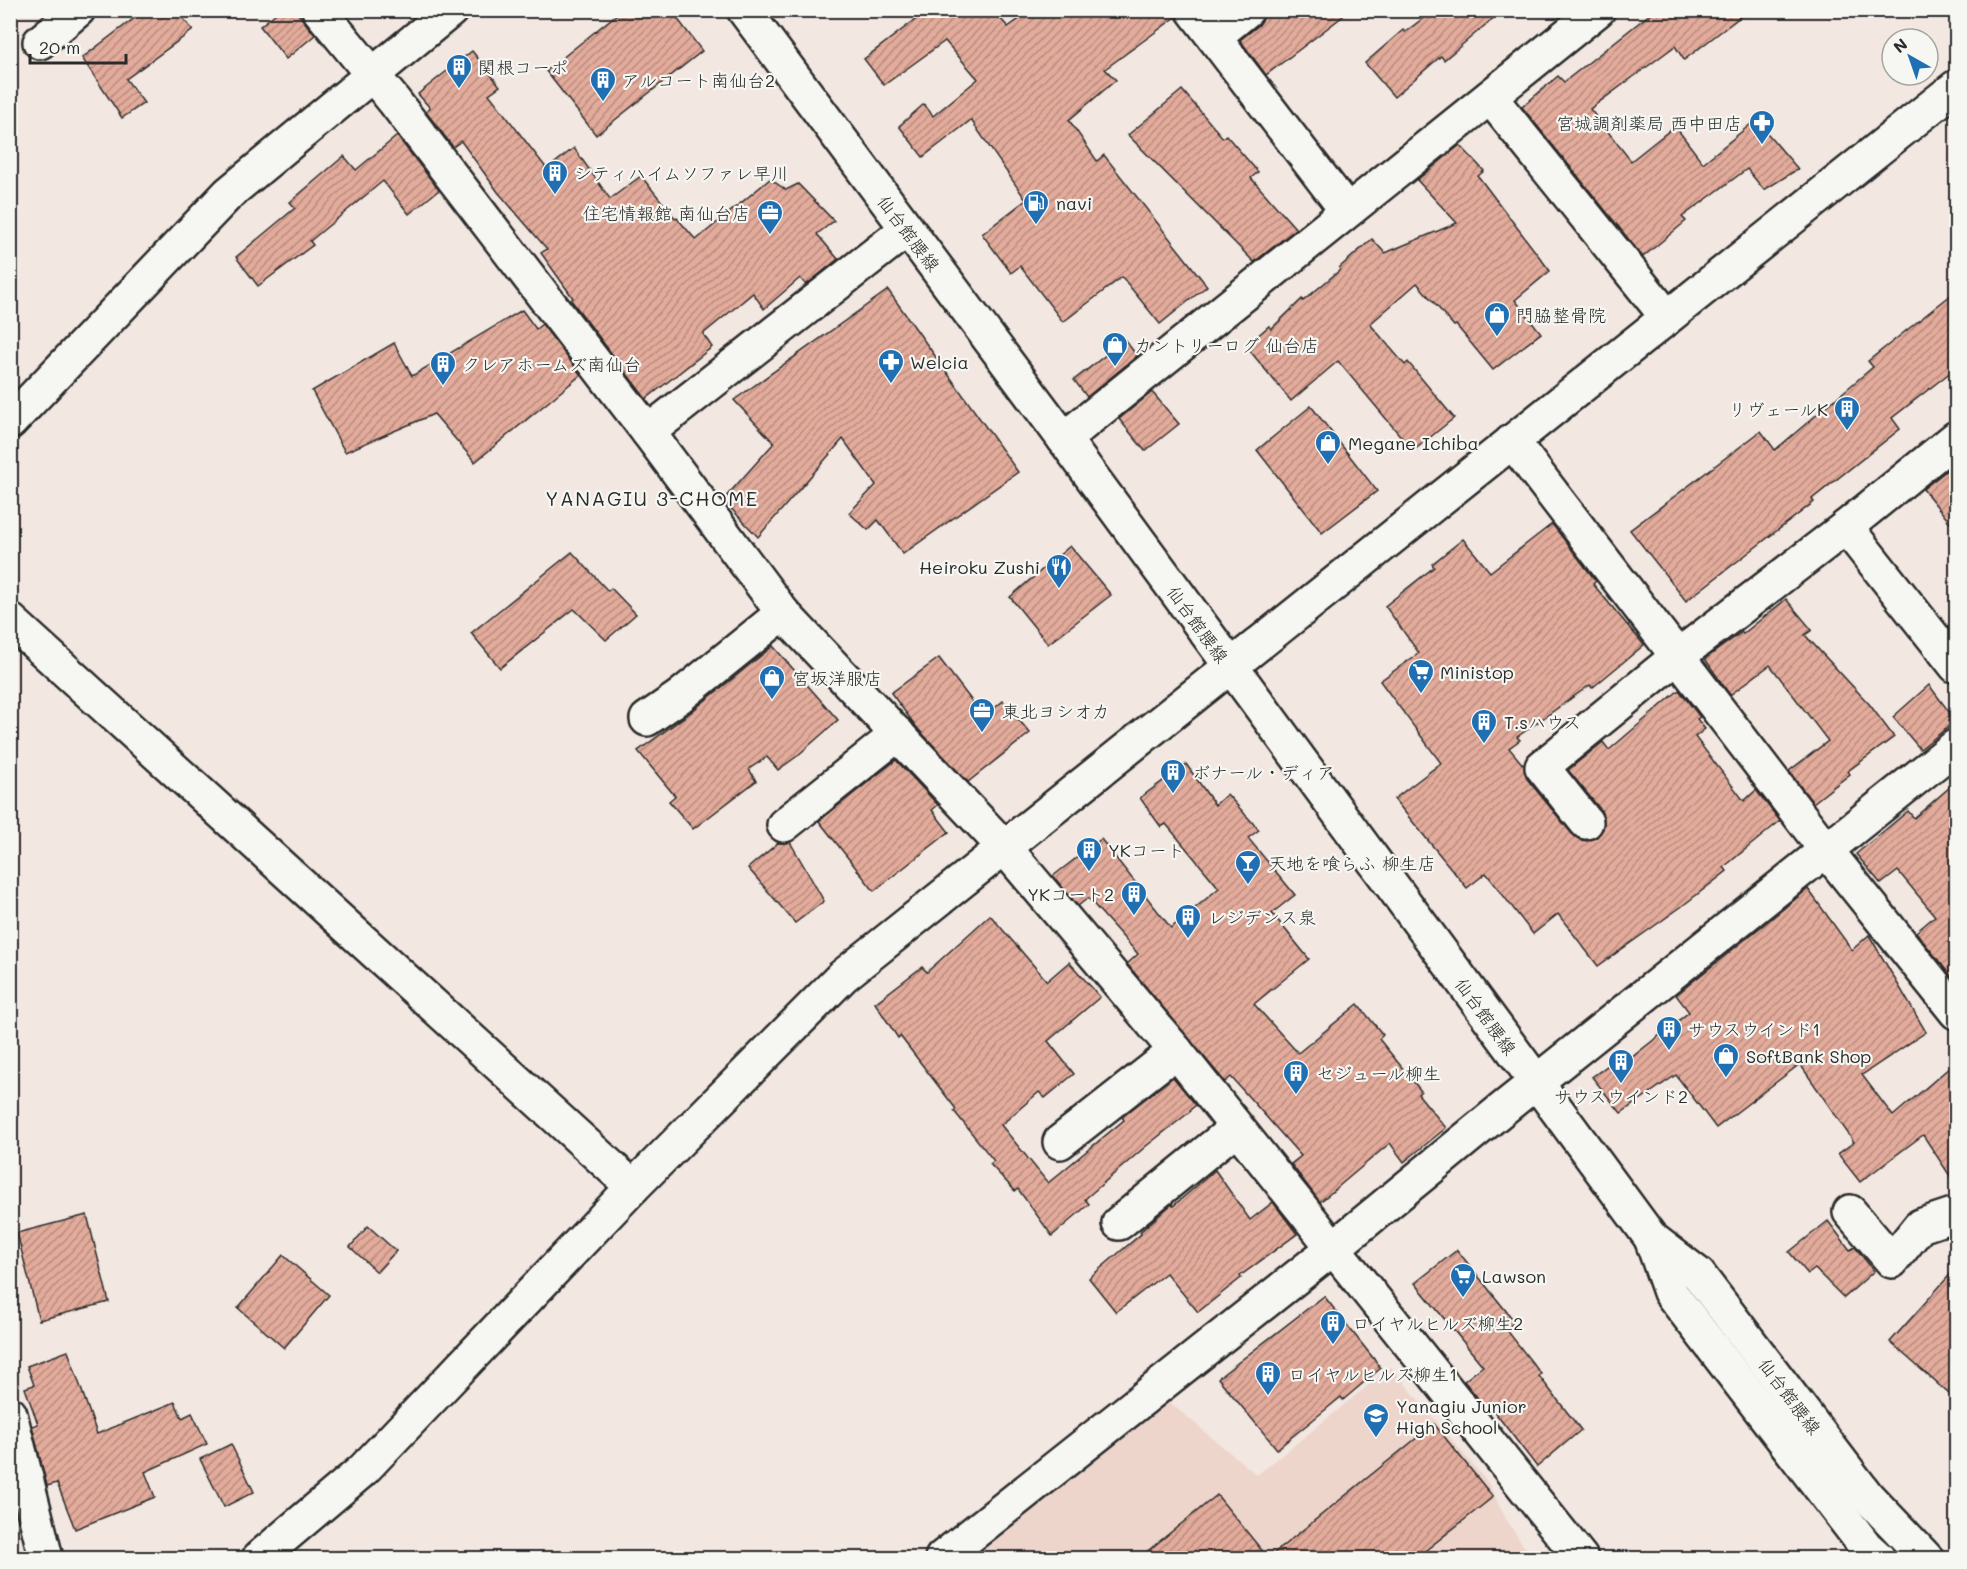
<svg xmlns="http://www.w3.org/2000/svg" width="1967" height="1569" viewBox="0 0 1967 1569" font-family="Mali,'Klee One',sans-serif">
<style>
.built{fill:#eed5cc}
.building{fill:url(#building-hatch);stroke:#2b2b2b;stroke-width:1.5}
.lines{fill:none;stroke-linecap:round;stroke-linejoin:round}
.minor-casing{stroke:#2b2b2b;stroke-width:38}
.major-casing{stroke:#2b2b2b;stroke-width:38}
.minor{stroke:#f6f6f2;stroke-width:33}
.major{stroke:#f6f6f2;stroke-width:33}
.labels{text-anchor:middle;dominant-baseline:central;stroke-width:4.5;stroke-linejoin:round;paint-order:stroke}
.poi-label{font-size:18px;fill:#2b2b2b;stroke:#f6f6f2;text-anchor:start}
.street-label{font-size:18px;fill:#2b2b2b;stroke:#f6f6f2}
.neighbourhood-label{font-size:20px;letter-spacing:1.5px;fill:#2b2b2b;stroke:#f6f6f2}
</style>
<defs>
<pattern id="building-hatch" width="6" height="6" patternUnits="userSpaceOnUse" patternTransform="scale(1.5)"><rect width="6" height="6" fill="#e3ab9b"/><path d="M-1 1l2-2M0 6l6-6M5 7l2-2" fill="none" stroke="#b88b7f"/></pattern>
</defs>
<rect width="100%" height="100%" fill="#f2e7e1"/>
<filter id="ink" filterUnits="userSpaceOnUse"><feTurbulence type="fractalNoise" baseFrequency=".0167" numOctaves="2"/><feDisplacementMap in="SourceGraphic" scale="12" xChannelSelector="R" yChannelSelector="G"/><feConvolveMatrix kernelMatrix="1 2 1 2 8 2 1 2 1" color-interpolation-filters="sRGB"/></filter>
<g filter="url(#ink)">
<polygon class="built" points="1391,1367 1488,1483 1507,1521 1532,1558 972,1558 1169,1402 1257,1475"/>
<g class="building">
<polygon points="145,10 176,10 193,30 126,79 144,103 122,118 82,58"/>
<polygon points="280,10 295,10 315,35 286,59 260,26"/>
<polygon points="622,10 671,10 702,51 596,135 546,71"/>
<polygon points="928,10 993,10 1008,27 1032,10 1175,10 1176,17 1105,69 1116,80 1069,120 1097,161 1104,155 1207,286 1160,324 1122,277 1063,322 1020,266 1011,273 982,234 1026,200 971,120 923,157 899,126 924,104 933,116 978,79 945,41 884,85 864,59"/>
<polygon points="1271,10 1351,10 1266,75 1240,40 1259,25 1265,15"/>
<polygon points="1434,10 1503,10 1444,60 1441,56 1394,97 1365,63 1403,30 1405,32"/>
<polygon points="1655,10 1749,10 1684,60 1675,46 1590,109 1631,161 1675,126 1703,163 1756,120 1798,169 1764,190 1747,169 1682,217 1686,221 1643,257 1522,107 1558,76 1564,82"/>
<polygon points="472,51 500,86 489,94 547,169 574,148 610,199 641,176 676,219 677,218 696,240 770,179 786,190 798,184 834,221 817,234 838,259 806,285 800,278 764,309 753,293 703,334 712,347 646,399 571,300 573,298 541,253 547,249 498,192 461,141 453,147 426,112 430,108 418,94"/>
<polygon points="1182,90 1223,138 1226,135 1258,172 1251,178 1296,229 1254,262 1128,135"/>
<polygon points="397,136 439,190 409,214 383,181 310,241 313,245 258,286 236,257 295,208 290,202 344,156 356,170"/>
<polygon points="1460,145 1484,171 1478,176 1550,271 1515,300 1541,333 1493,370 1456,325 1454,326 1417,283 1370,324 1405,365 1408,362 1454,418 1413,451 1338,361 1291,401 1246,346 1269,326 1271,329 1302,299 1303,301 1340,270 1339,268 1372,239 1385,253 1457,223 1417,180"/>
<polygon points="888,290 1018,472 903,554 878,520 868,530 849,513 876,485 843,439 758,537 723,500 774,443 734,400"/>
<polygon points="1956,291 1956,368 1892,418 1900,429 1812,499 1814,502 1686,601 1630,530 1761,431 1775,450 1873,367 1868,361"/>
<polygon points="522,310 536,329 542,324 581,375 475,462 434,414 345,452 312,391 394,343 412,376"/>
<polygon points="1125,340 1137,356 1087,397 1074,380"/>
<polygon points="1152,392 1179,424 1145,451 1119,419"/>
<polygon points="1311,406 1377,491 1322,533 1257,450"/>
<polygon points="1956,463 1956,530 1923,489"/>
<polygon points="1552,524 1596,581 1593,584 1644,645 1592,688 1590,685 1517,737 1520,740 1509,748 1524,766 1527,779 1572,834 1580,840 1588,841 1597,837 1603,829 1604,819 1601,810 1568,770 1603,742 1609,750 1679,690 1700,717 1697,719 1705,729 1695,737 1744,801 1756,790 1780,821 1724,867 1727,871 1681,907 1598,966 1558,914 1533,934 1486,873 1467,888 1394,799 1441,763 1380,681 1419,653 1385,606 1434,567 1432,564 1463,539 1490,572"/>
<polygon points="1070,546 1111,595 1048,644 1010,597"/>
<polygon points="572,552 608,591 611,588 636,614 606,640 574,609 500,668 471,633"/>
<polygon points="1786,599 1812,630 1805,635 1870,705 1894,737 1848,771 1850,774 1813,803 1789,771 1828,741 1770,665 1730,695 1705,659 1742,632 1743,634"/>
<polygon points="773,646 838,720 796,757 778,770 767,757 749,769 756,781 693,829 669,801 675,796 638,751 691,712"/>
<polygon points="939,658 984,717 1003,701 1030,733 968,782 918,729 891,693"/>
<polygon points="1929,685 1956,721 1920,749 1893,717"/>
<polygon points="896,760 938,805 932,810 949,832 874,891 819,821"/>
<polygon points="1186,764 1215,805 1227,794 1259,830 1248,838 1295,895 1272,913 1309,959 1254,1004 1298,1053 1358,1004 1383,1035 1379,1039 1421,1091 1418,1094 1446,1128 1404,1162 1390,1143 1320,1202 1291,1164 1301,1156 1231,1077 1225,1082 1127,964 1138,954 1088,898 1078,906 1053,876 1101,839 1171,928 1219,888 1166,824 1161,827 1140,798"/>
<polygon points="1956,782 1956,983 1916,932 1935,916 1898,871 1881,884 1856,854 1908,811 1914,818"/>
<polygon points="790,842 824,901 795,923 748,868 778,843"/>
<polygon points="1808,889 1852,950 1869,935 1926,1032 1862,1075 1893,1116 1956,1062 1956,1185 1923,1135 1860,1182 1838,1154 1854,1142 1800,1064 1716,1128 1676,1075 1621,1113 1592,1077 1622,1055 1627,1061 1689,1012 1676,995"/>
<polygon points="990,915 1047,981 1069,962 1100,997 1048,1041 1074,1074 1045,1098 1039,1092 1001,1125 1048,1183 1124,1120 1122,1117 1173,1077 1196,1105 1190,1110 1191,1111 1145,1147 1085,1199 1089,1204 1052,1236 1018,1189 1015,1191 990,1164 994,1161 954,1111 956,1109 900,1036 898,1038 875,1003 922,967 927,972"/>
<polygon points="1215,1170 1250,1220 1273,1202 1297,1234 1240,1276 1241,1278 1198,1312 1166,1273 1116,1312 1089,1278 1141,1234 1140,1232 1166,1209 1172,1204 1173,1206"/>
<polygon points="87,1215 109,1302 39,1320 17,1233"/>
<polygon points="1828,1221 1850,1250 1855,1247 1874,1271 1844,1298 1815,1269 1808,1274 1789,1252"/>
<polygon points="368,1226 396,1251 377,1272 350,1247"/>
<polygon points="1457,1250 1515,1322 1506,1329 1541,1374 1539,1376 1581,1430 1537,1467 1493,1410 1490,1413 1464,1381 1483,1366 1415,1283"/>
<polygon points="283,1255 329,1295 284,1348 238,1308"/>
<polygon points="1956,1268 1956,1400 1890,1342"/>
<polygon points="1324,1296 1381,1368 1343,1400 1341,1397 1277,1449 1218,1378"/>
<polygon points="68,1351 97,1434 175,1402 182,1418 192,1413 207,1444 145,1472 155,1497 75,1529 57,1483 47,1486 32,1426 38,1424 25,1388 34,1385 27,1366"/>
<polygon points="1434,1424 1493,1497 1416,1558 1139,1558 1217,1495 1268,1558"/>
<polygon points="231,1444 254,1492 224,1507 200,1459"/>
</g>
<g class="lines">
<defs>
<g id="minor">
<polyline points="319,10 394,101 648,432 783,613 1004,847 1176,1051 1581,1558"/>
<polyline points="1193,10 1347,211"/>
<polyline points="1214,37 1247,10"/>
<polyline points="40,42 78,10"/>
<polyline points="1490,97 1667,317"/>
<polyline points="10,422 229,193 451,10"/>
<polyline points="648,432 906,230"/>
<polyline points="1064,439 1598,10"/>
<polyline points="1512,441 1826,850 1956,1012"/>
<polyline points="1846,527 1956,666"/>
<polyline points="10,620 633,1187"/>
<polyline points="647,719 679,697 783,613"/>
<polyline points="1586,822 1542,767 1678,656 1846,527 1956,438"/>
<polyline points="784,825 898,734"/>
<polyline points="1060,1142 1176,1051"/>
<polyline points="1850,1212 1892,1261 1920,1226 1956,1214"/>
<polyline points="1119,1223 1236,1128"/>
<polyline points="10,1414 46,1558"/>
<polyline points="259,1558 363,1470 633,1187 843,976 1956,87"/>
<polyline points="942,1558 1332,1249 1500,1111 1956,746"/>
</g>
<g id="major">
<polyline points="744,10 1064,439 1651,1238 1698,1274 1867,1496 1926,1558"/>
<polyline points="1651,1238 1670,1292 1866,1547 1878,1558"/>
</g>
</defs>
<use href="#minor" class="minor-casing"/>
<use href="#major" class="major-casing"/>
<use href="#minor" class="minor"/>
<use href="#major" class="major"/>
</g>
</g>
<defs>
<symbol id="building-pin" viewBox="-11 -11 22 30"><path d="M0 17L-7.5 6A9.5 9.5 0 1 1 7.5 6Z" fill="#1f6fb2" stroke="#f6f6f2"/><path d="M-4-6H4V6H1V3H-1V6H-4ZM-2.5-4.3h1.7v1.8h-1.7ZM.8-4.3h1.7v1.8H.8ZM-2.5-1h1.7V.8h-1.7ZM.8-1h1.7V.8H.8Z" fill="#fff"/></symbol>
<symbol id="pharmacy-pin" viewBox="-11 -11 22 30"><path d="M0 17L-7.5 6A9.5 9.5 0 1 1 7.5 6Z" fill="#1f6fb2" stroke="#f6f6f2"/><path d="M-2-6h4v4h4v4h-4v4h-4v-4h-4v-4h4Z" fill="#fff"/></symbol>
<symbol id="fuel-pin" viewBox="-11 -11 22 30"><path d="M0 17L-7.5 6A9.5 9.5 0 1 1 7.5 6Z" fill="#1f6fb2" stroke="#f6f6f2"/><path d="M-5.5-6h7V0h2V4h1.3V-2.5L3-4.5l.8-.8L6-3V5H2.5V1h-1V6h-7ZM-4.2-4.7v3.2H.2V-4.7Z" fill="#fff"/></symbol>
<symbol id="office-pin" viewBox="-11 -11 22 30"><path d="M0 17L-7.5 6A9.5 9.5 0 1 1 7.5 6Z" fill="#1f6fb2" stroke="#f6f6f2"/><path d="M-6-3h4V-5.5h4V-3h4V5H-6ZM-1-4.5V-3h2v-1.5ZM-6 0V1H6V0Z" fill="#fff"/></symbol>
<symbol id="shop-pin" viewBox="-11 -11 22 30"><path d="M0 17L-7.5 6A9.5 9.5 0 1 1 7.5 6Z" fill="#1f6fb2" stroke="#f6f6f2"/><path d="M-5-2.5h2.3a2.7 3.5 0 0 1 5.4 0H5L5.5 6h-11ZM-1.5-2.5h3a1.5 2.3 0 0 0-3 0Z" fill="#fff"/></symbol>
<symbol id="restaurant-pin" viewBox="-11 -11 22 30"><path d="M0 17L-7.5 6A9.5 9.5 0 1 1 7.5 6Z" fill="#1f6fb2" stroke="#f6f6f2"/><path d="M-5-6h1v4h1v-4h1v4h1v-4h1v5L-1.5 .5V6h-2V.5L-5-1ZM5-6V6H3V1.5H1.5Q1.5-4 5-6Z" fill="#fff"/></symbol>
<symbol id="supermarket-pin" viewBox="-11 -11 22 30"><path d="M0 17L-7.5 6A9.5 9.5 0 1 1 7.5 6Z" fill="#1f6fb2" stroke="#f6f6f2"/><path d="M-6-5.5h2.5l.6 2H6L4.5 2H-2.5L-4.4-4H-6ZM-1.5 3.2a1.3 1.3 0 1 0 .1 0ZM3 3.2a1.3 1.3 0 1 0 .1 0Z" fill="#fff"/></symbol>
<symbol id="bar-pin" viewBox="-11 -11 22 30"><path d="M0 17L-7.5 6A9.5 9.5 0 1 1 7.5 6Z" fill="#1f6fb2" stroke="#f6f6f2"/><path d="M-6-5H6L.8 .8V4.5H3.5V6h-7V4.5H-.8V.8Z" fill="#fff"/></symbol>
<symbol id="school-pin" viewBox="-11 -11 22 30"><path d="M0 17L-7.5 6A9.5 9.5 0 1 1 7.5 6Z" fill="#1f6fb2" stroke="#f6f6f2"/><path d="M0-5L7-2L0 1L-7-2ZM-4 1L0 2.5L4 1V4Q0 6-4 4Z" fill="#fff"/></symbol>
</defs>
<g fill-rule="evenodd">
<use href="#building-pin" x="444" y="52" width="30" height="40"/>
<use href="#building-pin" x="588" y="65" width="30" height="40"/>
<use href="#pharmacy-pin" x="1747" y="108" width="30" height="40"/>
<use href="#building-pin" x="540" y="158" width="30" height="40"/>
<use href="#fuel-pin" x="1021" y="188" width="30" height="40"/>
<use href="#office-pin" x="755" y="198" width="30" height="40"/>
<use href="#shop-pin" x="1482" y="300" width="30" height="40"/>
<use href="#shop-pin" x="1100" y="330" width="30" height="40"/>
<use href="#pharmacy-pin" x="876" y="347" width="30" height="40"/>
<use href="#building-pin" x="428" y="349" width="30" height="40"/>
<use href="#building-pin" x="1832" y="394" width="30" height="40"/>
<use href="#shop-pin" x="1313" y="428" width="30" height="40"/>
<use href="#restaurant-pin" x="1044" y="552" width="30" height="40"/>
<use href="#supermarket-pin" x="1406" y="657" width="30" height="40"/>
<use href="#shop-pin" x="757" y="663" width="30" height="40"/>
<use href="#office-pin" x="967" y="696" width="30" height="40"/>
<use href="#building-pin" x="1469" y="707" width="30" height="40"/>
<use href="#building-pin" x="1158" y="757" width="30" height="40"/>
<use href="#building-pin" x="1074" y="835" width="30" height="40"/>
<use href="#bar-pin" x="1233" y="848" width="30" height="40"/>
<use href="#building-pin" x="1119" y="879" width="30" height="40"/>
<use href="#building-pin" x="1173" y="902" width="30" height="40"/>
<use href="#building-pin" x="1654" y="1014" width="30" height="40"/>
<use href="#shop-pin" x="1711" y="1041" width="30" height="40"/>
<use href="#building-pin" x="1606" y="1047" width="30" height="40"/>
<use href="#building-pin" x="1281" y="1058" width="30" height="40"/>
<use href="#supermarket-pin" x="1448" y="1261" width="30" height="40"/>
<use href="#building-pin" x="1318" y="1308" width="30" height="40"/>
<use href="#building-pin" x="1253" y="1359" width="30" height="40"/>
<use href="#school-pin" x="1361" y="1401" width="30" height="40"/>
</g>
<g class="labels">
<g class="poi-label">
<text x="478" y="67">関根コーポ</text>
<text x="622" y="80">アルコート南仙台2</text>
<text x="1742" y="123" text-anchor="end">宮城調剤薬局 西中田店</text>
<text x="574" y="173">シティハイムソファレ早川</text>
<text x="1056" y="203">navi</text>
<text x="750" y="213" text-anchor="end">住宅情報館 南仙台店</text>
<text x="1516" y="315">門脇整骨院</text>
<text x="1134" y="345">カントリーログ 仙台店</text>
<text x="910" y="362">Welcia</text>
<text x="462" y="364">クレアホームズ南仙台</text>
<text x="1828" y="409" text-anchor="end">リヴェールK</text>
<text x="1348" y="443">Megane Ichiba</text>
<text x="1040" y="567" text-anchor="end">Heiroku Zushi</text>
<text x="1440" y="672">Ministop</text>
<text x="792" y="678">宮坂洋服店</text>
<text x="1002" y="711">東北ヨシオカ</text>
<text x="1504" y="722">T.sハウス</text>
<text x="1192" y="772">ボナール・ディア</text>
<text x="1108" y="850">YKコート</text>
<text x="1268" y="863">天地を喰らふ 柳生店</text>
<text x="1114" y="894" text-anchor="end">YKコート2</text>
<text x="1208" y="917">レジデンス泉</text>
<text x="1688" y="1029">サウスウインド1</text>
<text x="1746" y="1056">SoftBank Shop</text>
<text x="1316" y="1073">セジュール柳生</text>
<text x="1621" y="1096" text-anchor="middle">サウスウインド2</text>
<text x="1482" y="1276">Lawson</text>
<text x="1352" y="1323">ロイヤルヒルズ柳生2</text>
<text x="1288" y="1374">ロイヤルヒルズ柳生1</text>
<text x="1396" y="1406">Yanagiu Junior<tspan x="1396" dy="21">High School</tspan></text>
</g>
<g class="street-label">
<text transform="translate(909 233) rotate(53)">仙台館腰線</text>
<text transform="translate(1198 624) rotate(54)">仙台館腰線</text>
<text transform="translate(1486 1016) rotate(54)">仙台館腰線</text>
<text transform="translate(1790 1396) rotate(53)">仙台館腰線</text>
</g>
<g class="neighbourhood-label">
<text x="652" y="498">YANAGIU 3-CHOME</text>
</g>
</g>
<rect width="1967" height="1569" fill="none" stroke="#f6f6f2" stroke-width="36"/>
<rect x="18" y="18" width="1931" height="1533" fill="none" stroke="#2b2b2b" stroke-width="2" filter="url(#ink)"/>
<g transform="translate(1910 57) rotate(320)"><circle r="28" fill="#f6f6f2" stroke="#a5a5a2" stroke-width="1.5"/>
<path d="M0-4.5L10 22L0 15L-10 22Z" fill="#1f6fb2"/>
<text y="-9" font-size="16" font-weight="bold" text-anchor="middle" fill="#2b2b2b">N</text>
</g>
<path d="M30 54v9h96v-9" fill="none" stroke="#2b2b2b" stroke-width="3"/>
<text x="39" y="54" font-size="18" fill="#2b2b2b" stroke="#f6f6f2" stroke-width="4.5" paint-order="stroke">20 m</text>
</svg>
